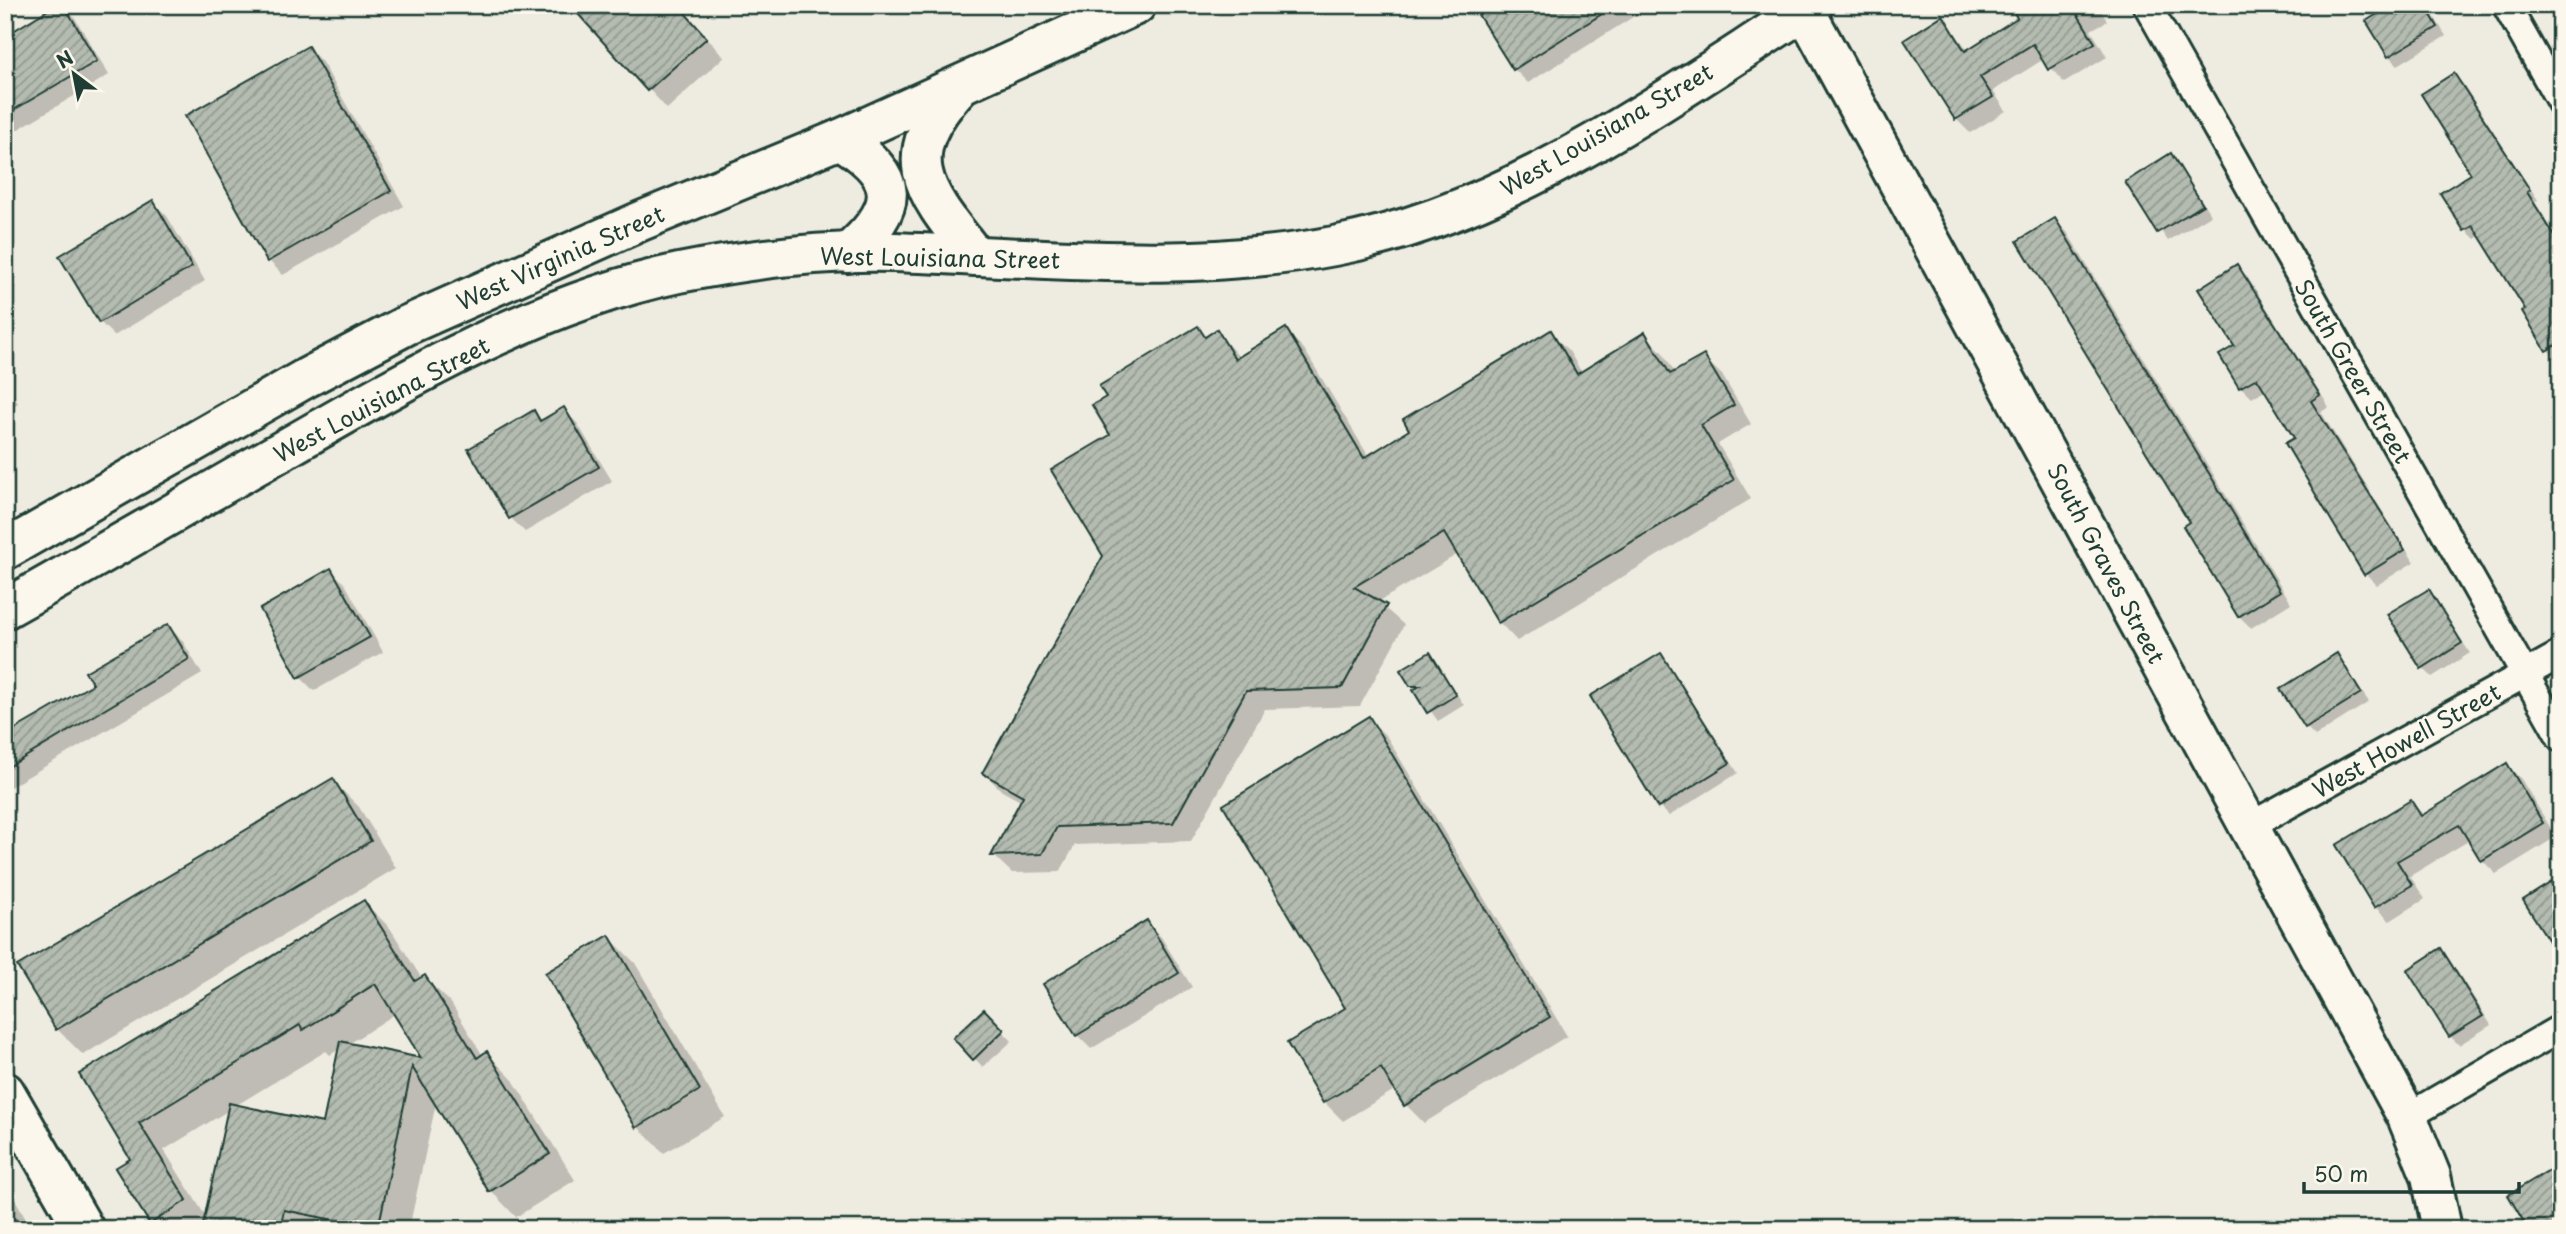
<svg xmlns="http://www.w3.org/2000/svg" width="2566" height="1234" viewBox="0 0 2566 1234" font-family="'Playpen Sans',sans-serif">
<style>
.shadow{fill:#0003;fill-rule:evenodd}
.building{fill:url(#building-hatch);stroke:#1f3d34;stroke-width:2}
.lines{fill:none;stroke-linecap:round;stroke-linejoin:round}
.street-casing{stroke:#1f3d34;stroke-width:32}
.secondary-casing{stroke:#1f3d34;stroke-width:44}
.street{stroke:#fbf7ec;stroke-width:26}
.secondary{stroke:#fbf7ec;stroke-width:38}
.labels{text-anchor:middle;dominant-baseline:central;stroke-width:5;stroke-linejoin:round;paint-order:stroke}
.street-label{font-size:23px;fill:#1f3d34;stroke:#fbf7ec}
</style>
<defs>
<pattern id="building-hatch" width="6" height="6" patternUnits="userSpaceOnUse" patternTransform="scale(1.75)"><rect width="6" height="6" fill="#b4bbb0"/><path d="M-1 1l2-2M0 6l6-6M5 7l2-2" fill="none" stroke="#929990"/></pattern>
</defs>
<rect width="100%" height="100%" fill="#eeece1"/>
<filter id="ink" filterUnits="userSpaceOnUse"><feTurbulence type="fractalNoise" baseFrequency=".0143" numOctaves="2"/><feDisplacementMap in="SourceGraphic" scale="14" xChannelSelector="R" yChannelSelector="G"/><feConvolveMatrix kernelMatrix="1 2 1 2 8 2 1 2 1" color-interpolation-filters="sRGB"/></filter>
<g filter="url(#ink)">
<g class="shadow">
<polygon points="62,5 75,18 109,75 5,137 5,38"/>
<polygon points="573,5 678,5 724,57 667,109"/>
<polygon points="1474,5 1652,5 1528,83 1514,69"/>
<polygon points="2012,5 2098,5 2107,21 2091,30 2107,57 2064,83 2044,59 1993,91 2006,111 1970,133 1956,119 1907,40 1943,18 1968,50 2020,18"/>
<polygon points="2395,5 2427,5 2446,36 2398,65 2389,56"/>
<polygon points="308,48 322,62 404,206 283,275 269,261"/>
<polygon points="2454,75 2463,84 2538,200 2535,202 2561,243 2561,356 2557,359 2548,350 2528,310 2481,235 2475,239 2466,230 2443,194 2473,175"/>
<polygon points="2170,155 2211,215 2168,241 2127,182"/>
<polygon points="153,202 167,216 205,281 114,336 100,322"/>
<polygon points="2055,220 2067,232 2291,603 2251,628 2239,616 2191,523"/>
<polygon points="2237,267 2248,278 2329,407 2321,412 2414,562 2377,585 2366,574 2287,444 2296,438 2266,389 2252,398 2241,387 2221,355 2237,346"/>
<polygon points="1198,328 1207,338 1217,332 1240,358 1286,331 1304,349 1369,457 1412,431 1550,332 1569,351 1582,373 1645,334 1663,353 1675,373 1703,357 1722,375 1751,424 1718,444 1751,499 1517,641 1499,622 1458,554 1378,602 1404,625 1360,706 1265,709 1191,841 1075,845 1060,872 1012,873 993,855 1022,802 1002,791 984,773 1105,556 1112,436 1108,397"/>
<polygon points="5,382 18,403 5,411"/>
<polygon points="563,409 577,423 612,481 525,532 511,518 470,450 534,412 543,421"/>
<polygon points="331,570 345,584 383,652 314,691 300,677 262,610"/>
<polygon points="2428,591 2470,653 2432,677 2423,668"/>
<polygon points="168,626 182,640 202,674 5,790 5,737 95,685"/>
<polygon points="1430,654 1464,705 1438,721 1412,685"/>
<polygon points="1660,655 1669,664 1738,773 1669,816 1660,807 1592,696"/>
<polygon points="2337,656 2369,702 2315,736 2306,727"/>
<polygon points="1369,719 1387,737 1567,1036 1424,1123 1405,1104 1396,1089 1343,1121 1324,1102 1289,1044 1348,1008"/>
<polygon points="2507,765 2521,779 2556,837 2496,874 2482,860 2470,840 2410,876 2425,899 2390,921 2375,907 2411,802 2424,815"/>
<polygon points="333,781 359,807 396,868 83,1055 57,1029"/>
<path d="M364,902L390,928L422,979L424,977L451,1003L483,1056L487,1053L513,1080L575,1180L516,1217L490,1190L436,1103L409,1229H157L151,1223L133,1159L82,1075ZM395,1014L425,1061L347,1045ZM341,1048L324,1125L235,1106L326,1051L330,1055ZM229,1110L206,1217L164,1150Z"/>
<polygon points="1147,923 1161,937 1192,987 1091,1049 1077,1035"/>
<polygon points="609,937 635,963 725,1117 664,1153 638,1127"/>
<polygon points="2441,951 2450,960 2491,1025 2459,1045 2450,1036"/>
<polygon points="984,1011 1012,1041 983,1067 955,1038"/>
<polygon points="5,1188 12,1194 32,1229 5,1229"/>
</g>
<g class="building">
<polygon points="56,5 64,5 97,61 5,115 5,36"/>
<polygon points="570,5 678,5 707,38 647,91"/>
<polygon points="1472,5 1616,5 1513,70"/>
<polygon points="2010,5 2072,5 2095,43 2048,70 2033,44 1980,77 1993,97 1955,120 1904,40 1943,15 1965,51 2017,18"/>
<polygon points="2392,5 2425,5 2438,27 2388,57 2366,21"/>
<polygon points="308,46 391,191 267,262 185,116"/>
<polygon points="2454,73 2530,190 2527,192 2561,246 2561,342 2546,351 2522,311 2525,309 2473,226 2464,231 2440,193 2471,174 2421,94"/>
<polygon points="2171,153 2203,205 2157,233 2125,182"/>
<polygon points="153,200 192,267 99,323 59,256"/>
<polygon points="2055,218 2280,591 2238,617 2183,526 2189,522 2017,241"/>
<polygon points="2237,264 2320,395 2311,401 2405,550 2364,575 2285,443 2294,438 2257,378 2239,388 2219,355 2234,346 2198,289"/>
<polygon points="1198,326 1205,337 1217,329 1235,359 1286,328 1364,458 1409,430 1403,419 1551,330 1577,374 1645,332 1670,374 1704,355 1734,405 1701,425 1734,480 1498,623 1444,533 1354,587 1387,605 1342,688 1246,691 1173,823 1057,827 1042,854 991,856 1023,796 982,773 1103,556 1051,470 1110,435 1092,405 1106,397 1099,386"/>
<polygon points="564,407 599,467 509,519 468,449 534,410 540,421"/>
<polygon points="331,568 370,637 298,678 260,609"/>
<polygon points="2429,589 2462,643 2421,669 2387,614"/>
<polygon points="168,624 189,659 5,769 5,735 93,684 85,672"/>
<polygon points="1430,652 1456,695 1427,713 1413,690 1420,686 1410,686 1400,670"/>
<polygon points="1661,653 1730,763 1658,808 1590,696"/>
<polygon points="2337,653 2361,693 2305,728 2280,689"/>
<polygon points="1369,716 1550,1017 1404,1106 1381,1068 1323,1103 1287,1043 1345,1008 1223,805"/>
<polygon points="2507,763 2543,823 2481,861 2459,825 2397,861 2412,885 2374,908 2336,845 2411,800 2421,816"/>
<polygon points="333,778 371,841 56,1030 17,966"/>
<polygon points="2561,876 2561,960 2523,900"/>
<polygon points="364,900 415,981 425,975 477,1058 487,1051 550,1154 489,1192 412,1067 378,1229 284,1210 280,1229 202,1229 229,1103 323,1123 340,1041 421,1058 375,984 303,1030 300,1025 139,1123 187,1200 150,1224 115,1168 130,1159 79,1074"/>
<polygon points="1147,920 1179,973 1076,1036 1043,984"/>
<polygon points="609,935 700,1090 636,1128 545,973"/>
<polygon points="2441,948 2483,1016 2449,1037 2407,970"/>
<polygon points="984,1009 1004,1030 973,1060 953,1038"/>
<polygon points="2561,1163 2561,1229 2528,1229 2508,1195"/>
</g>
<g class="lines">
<defs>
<g id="street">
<polyline points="2147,5 2561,738"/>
<polyline points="2506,5 2561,103"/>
<polyline points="2250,826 2561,654"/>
<polyline points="2407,1117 2561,1028"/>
</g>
<g id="secondary">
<polyline points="1802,5 2407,1117 2431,1176 2442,1229"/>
<path d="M958,88C894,159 924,191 975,256"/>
<path d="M840,139C901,177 901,206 848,253"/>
<polyline points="5,550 306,378 405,326 641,221 840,139 1136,5"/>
<path d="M5,609C96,558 187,505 278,453C403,381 536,303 679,273C749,259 822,250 893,252C1039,257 1189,274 1334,246C1511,213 1664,99 1813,5"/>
<polyline points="5,1092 84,1229"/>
</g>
</defs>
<use href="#street" class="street-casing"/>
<use href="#secondary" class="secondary-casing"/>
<use href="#street" class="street"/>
<use href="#secondary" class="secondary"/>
</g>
</g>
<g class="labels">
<g class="street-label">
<text transform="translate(1606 129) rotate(-30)">West Louisiana Street</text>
<text transform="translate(560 257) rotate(-24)">West Virginia Street</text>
<text transform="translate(940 257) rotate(1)">West Louisiana Street</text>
<text transform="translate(2354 371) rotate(60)">South Greer Street</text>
<text transform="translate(381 399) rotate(-28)">West Louisiana Street</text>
<text transform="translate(2107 563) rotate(62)">South Graves Street</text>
<text transform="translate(2406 740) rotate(-29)">West Howell Street</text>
</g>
</g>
<rect width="2566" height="1234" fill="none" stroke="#fbf7ec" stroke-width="28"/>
<rect x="14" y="14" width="2538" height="1206" fill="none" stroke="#1f3d34" stroke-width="2.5" filter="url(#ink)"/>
<g transform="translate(74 74) rotate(328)" stroke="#fbf7ec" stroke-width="5" paint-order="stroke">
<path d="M0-5L12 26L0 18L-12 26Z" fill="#1f3d34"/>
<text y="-10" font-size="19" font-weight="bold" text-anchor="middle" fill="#1f3d34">N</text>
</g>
<path d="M2304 1182v10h215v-10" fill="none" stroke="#1f3d34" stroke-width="3.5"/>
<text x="2314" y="1182" font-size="21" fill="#1f3d34" stroke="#fbf7ec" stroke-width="5" paint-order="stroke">50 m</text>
</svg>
